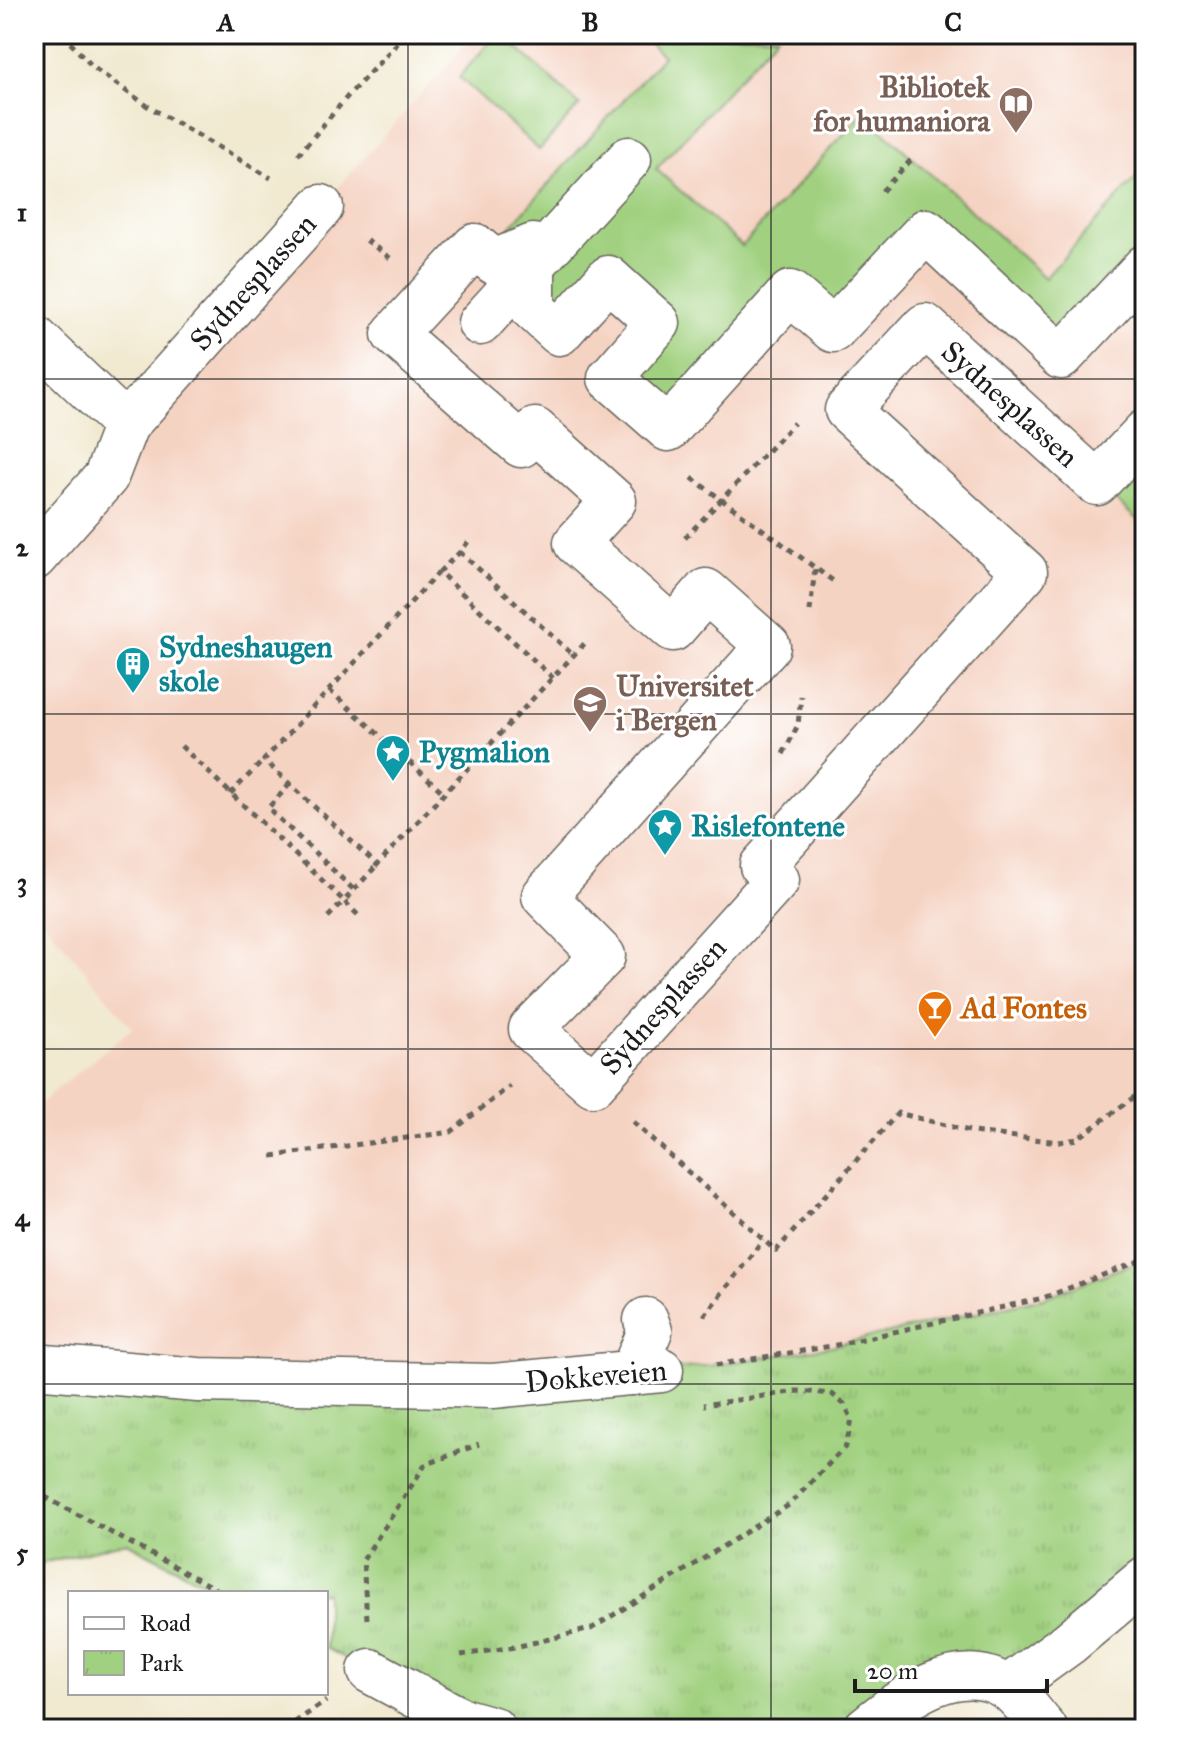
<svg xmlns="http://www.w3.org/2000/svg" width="1179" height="1763" viewBox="0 0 1179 1763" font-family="'IM FELL Great Primer',serif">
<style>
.built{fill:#f5d3c2}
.grass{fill:#a1d180;stroke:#5e764e;stroke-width:2}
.park{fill:url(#park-tufts);stroke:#5e764e;stroke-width:2}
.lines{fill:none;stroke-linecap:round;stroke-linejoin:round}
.minor-casing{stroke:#67645b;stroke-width:47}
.path{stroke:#67645b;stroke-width:5;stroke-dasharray:6 6;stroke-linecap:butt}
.minor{stroke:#fff;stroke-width:44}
.grid{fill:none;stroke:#1c1c1c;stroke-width:2;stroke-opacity:0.55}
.labels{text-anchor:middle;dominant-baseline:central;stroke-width:6;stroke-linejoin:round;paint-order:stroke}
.education-label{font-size:30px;font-weight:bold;fill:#785e54;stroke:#fff;text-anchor:end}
.street-label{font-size:30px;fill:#1c1c1c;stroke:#fff}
.culture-label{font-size:30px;font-weight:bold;fill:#0d838f;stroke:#fff;text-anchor:start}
.food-label{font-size:30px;font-weight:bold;fill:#c56008;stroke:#fff;text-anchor:start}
.neatline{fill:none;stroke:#1c1c1c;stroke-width:3}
.grid-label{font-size:26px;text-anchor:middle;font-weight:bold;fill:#1c1c1c}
</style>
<defs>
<pattern id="park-tufts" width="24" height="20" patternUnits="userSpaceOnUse" patternTransform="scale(2)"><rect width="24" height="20" fill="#a1d180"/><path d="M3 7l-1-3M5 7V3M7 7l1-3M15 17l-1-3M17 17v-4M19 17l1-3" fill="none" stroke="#8ab36e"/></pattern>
</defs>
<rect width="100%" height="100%" fill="#fff"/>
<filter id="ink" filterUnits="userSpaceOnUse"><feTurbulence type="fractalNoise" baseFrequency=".0125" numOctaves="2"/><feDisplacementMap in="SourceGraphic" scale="16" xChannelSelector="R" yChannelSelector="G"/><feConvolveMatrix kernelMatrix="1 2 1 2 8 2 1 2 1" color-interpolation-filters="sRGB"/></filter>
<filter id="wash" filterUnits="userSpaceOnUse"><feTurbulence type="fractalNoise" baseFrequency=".006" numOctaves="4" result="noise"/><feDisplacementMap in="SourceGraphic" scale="32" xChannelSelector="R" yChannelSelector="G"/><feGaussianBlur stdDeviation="1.8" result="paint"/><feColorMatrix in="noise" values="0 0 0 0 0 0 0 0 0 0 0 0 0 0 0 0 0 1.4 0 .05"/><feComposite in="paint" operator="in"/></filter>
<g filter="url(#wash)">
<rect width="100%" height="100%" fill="#f1e9d0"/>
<polygon class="built" points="475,34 1145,34 1145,1259 1043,1298 832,1346 717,1365 493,1386 34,1366 34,1108 132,1028 34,909 34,558 126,425"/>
<g class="grass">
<polygon points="497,34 502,34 580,105 539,150 459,77"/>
<polygon points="639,34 778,35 656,169 742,246 863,113 1045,278 1145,168 1145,267 1061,357 926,231 833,330 791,293 668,429 610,378 657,323 608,279 559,333 485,255 663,56"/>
<polygon points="1145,432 1145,527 1097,483"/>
</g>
<polygon class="park" points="1145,1259 1145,1561 1007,1688 977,1675 865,1729 493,1729 461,1720 326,1648 326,1593 223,1593 127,1542 34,1565 34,1366 531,1382 717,1365 832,1346 1043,1298"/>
</g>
<g filter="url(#ink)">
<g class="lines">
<defs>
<g id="minor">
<polyline points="1145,267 1061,357 926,231 833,330 790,293 668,429 610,378 658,323 608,278 559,333 533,309 533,246 494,262 475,246 394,334 521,445 535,430 614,501 576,543 673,629 706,591 768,646 544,896 603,956 531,1029 593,1084 777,880 762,866 1025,572 847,410 925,326 1097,483 1145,432"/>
<polyline points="480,323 629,159"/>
<polyline points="34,337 126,425 321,207"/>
<polyline points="34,558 106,477 126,425"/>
<polyline points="34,1366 198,1380 493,1386 661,1370"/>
<polyline points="632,1373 650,1331 646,1320"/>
<polyline points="370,1671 461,1720 493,1729"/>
<polyline points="1007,1688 1069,1643 1145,1579"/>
<path d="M865,1729C902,1699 958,1656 1006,1687C1020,1696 1033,1716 1045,1729"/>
</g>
</defs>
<use href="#minor" class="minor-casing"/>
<g class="path">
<polyline points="62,34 94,68 146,105 271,178"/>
<polyline points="298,155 347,97 406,34"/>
<polyline points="882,191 911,160"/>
<polyline points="366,240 390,258"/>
<polyline points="692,478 836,583"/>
<polyline points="685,538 794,423"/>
<polyline points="468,542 460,552 573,655"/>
<polyline points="439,572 460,552"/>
<polyline points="810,611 815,569"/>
<polyline points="553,678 439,572 264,760 377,865 586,642"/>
<polyline points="329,690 444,793"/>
<polyline points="181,746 344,901 377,865"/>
<polyline points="783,754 798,725 801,696"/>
<polyline points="290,784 268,808 354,890"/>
<polyline points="230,794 264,760"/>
<polyline points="328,917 344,901 359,916"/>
<polyline points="633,1122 776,1251 898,1113 973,1132 1059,1142 1077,1139 1134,1097 1145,1095"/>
<polyline points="272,1156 451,1132 510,1086"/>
<polyline points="704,1316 763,1240"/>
<polyline points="716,1365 832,1346 1043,1298 1145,1259"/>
<polyline points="34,1491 223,1593"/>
<polyline points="367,1619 363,1560 425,1465 479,1444"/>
<polyline points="461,1655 515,1647 591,1629 789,1505 846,1446 852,1419 844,1404 832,1394 797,1391 704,1405"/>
<polyline points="285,1729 326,1701"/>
</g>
<use href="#minor" class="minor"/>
</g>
</g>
<path class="grid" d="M408,34V1729M771,34V1729M34,379H1145M34,714H1145M34,1049H1145M34,1384H1145"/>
<defs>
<symbol id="library-pin" viewBox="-11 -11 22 30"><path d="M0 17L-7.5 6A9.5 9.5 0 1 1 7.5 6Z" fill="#8d6e63" stroke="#fff"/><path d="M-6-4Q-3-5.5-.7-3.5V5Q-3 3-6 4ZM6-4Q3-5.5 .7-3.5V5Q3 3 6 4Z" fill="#fff"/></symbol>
<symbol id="building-pin" viewBox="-11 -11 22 30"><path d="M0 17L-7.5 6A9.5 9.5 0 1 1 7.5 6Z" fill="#0f9aa8" stroke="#fff"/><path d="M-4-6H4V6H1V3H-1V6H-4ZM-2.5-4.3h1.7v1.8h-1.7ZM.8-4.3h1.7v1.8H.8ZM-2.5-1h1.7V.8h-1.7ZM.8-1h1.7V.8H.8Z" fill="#fff"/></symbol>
<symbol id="university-pin" viewBox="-11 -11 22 30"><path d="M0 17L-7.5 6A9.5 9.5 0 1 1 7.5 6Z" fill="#8d6e63" stroke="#fff"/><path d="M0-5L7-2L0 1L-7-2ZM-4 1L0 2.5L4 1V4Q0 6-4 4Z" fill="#fff"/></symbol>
<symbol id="sight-pin" viewBox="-11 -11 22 30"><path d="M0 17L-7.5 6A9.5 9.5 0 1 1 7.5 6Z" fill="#0f9aa8" stroke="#fff"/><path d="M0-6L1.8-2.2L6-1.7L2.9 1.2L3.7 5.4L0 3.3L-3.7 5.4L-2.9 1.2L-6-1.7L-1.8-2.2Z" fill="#fff"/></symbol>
<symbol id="bar-pin" viewBox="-11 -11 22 30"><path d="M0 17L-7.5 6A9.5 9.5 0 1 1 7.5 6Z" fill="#e8710a" stroke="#fff"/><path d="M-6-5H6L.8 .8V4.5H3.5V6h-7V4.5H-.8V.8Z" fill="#fff"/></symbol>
</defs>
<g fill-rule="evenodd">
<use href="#library-pin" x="996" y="84" width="40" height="54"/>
<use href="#building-pin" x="113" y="644" width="40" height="54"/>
<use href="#university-pin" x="570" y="683" width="40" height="54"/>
<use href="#sight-pin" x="373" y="732" width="40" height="54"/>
<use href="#sight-pin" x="645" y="806" width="40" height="54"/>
<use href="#bar-pin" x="915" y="988" width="40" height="54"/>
</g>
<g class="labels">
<g class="education-label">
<text x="990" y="87">Bibliotek<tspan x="990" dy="34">for humaniora</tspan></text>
<text x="616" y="686" text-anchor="start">Universitet<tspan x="616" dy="34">i Bergen</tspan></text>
</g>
<g class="street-label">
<text transform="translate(253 282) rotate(-48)">Sydnesplassen</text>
<text transform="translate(1010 404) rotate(42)">Sydnesplassen</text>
<text transform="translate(663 1006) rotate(-48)">Sydnesplassen</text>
<text transform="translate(596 1376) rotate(-5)">Dokkeveien</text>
</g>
<g class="culture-label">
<text x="159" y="647">Sydneshaugen<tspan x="159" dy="34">skole</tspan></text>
<text x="419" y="752">Pygmalion</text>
<text x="691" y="826">Rislefontene</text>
</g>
<g class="food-label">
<text x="961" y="1008">Ad Fontes</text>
</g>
</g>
<rect width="1179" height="1763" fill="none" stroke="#fff" stroke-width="88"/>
<rect x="68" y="1591" width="260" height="104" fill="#ffffff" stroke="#a4a4a4" stroke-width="2"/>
<rect x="84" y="1617" width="40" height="12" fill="#ffffff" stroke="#a4a4a4" stroke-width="2"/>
<text x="140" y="1631" font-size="24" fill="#1c1c1c">Road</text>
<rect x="84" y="1651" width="40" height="24" fill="url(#park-tufts)" stroke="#a4a4a4" stroke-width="2"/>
<text x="140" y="1671" font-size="24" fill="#1c1c1c">Park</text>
<path d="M855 1679v12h192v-12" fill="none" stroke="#1c1c1c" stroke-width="4"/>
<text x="867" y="1679" font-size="24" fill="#1c1c1c" stroke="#ffffff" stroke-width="6" paint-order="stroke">20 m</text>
<rect x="44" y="44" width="1091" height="1675" class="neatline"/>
<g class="grid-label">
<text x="226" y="31">A</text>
<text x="590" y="31">B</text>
<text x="953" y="31">C</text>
<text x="22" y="221">1</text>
<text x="22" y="556">2</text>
<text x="22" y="891">3</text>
<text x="22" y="1226">4</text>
<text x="22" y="1561">5</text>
</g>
</svg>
